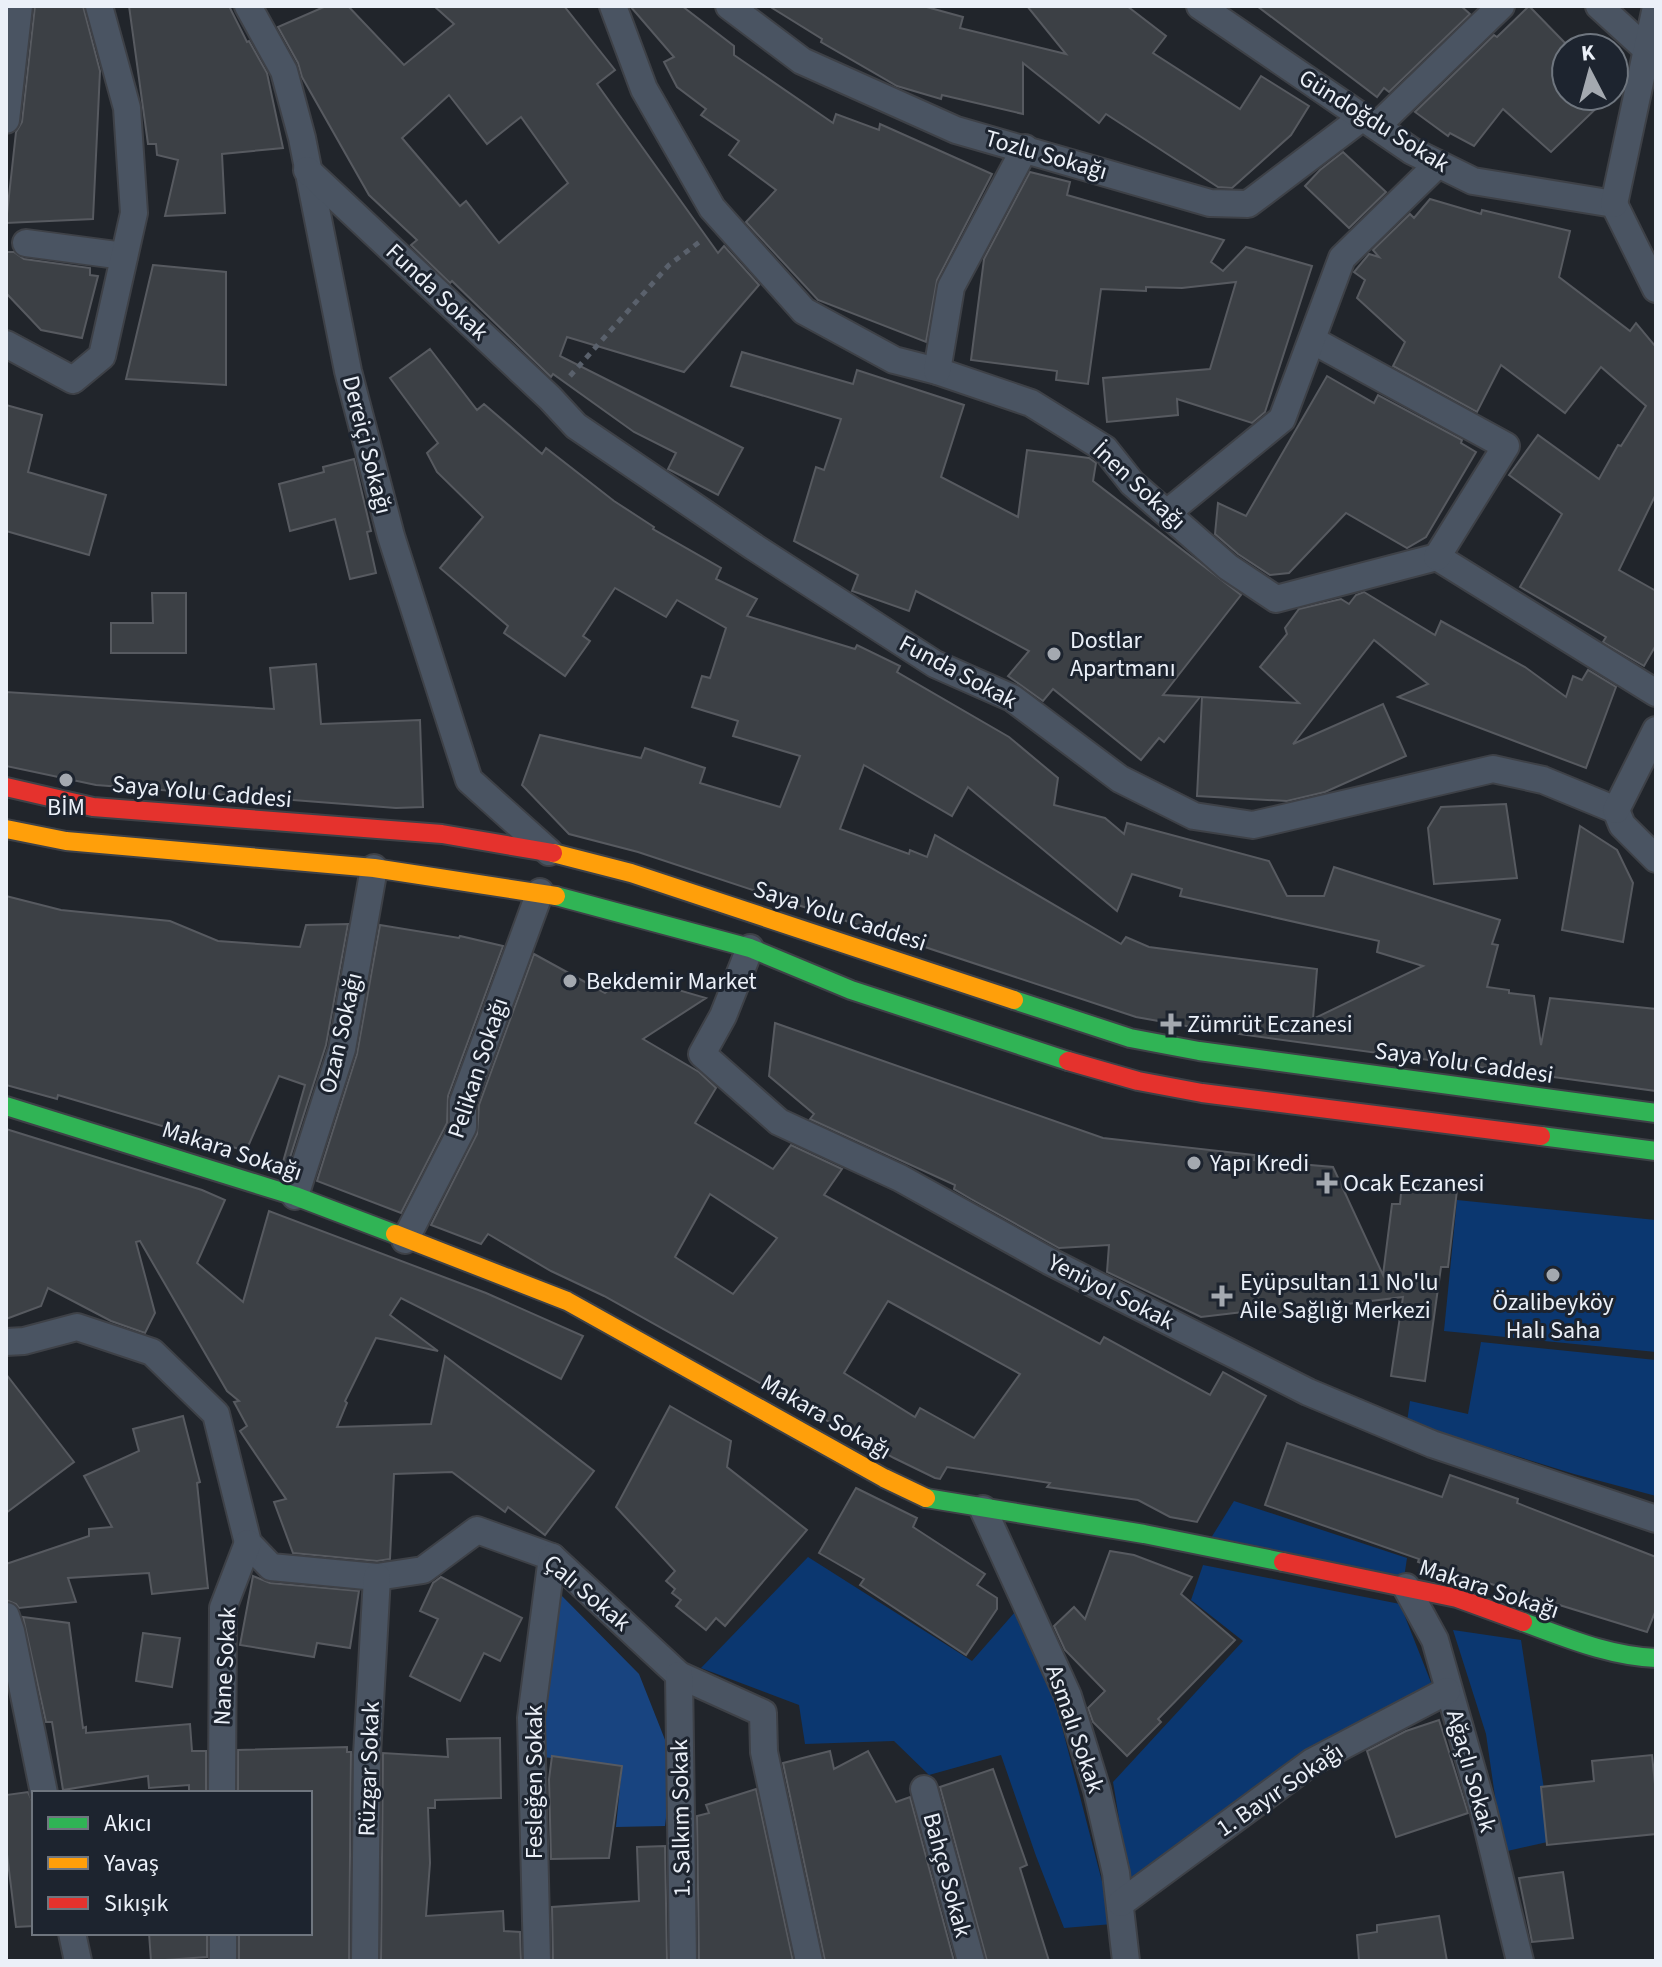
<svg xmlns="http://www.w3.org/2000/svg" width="1662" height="1967" viewBox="0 0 1662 1967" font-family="'Source Sans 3',sans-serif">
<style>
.green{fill:#0b3770}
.forest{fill:#184480}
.building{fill:#3c4045;stroke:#575a60;stroke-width:2;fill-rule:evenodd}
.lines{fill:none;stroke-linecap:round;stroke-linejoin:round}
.street-casing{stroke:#3e4147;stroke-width:30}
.fast-casing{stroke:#3e4147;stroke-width:22}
.slow-casing{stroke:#3e4147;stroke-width:22}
.jam-casing{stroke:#3e4147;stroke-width:22}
.path{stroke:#5a616c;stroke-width:5;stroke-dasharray:6 6;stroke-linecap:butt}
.street{stroke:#4a5462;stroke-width:26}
.fast{stroke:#30b455;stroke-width:18}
.slow{stroke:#ff9f0a;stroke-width:18}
.jam{stroke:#e5322d;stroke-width:18}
.poi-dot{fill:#a4a9b0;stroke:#1d242f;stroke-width:3}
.labels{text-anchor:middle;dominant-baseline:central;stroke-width:6;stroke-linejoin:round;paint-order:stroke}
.street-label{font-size:24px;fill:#ebf0f8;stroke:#1d242f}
.poi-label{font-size:24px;fill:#ebf0f8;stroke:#1d242f;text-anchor:start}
</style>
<rect width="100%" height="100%" fill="#21252b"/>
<g class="green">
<polygon points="1457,1200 1656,1220 1656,1352 1444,1331"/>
<polygon points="1481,1342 1656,1360 1656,1496 1574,1474 1407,1422 1410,1401 1468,1414"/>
<polygon points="1234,1501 1407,1558 1404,1578 1211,1538"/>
<polygon points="808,1557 972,1661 1015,1612 1055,1700 1113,1924 1064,1928 1036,1856 1001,1755 929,1775 894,1741 805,1744 799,1705 701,1668"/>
<polygon points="1203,1565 1400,1604 1434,1690 1130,1886 1113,1782 1243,1641 1191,1600"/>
<polygon points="1453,1630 1521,1640 1552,1841 1503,1852 1486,1734"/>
</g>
<polygon class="forest" points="559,1593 639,1674 673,1760 665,1826 616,1827 622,1766 543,1757 539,1711"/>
<g class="building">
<polygon points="35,6 83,6 100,71 93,219 6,223 16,132 22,122"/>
<polygon points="129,6 229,6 247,42 249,41 267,73 283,148 222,154 225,213 165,216 178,160 157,155 156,144 148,144"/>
<path d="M326,6H348L404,65L454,24L434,6H564L615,70L597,84L718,253L724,246L759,285L684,372L567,337L560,356L743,448L718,495L668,469L676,453L634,432L553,374L551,377L452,281L450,283L411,245L417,240L369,195L302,77L298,63L278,27ZM449,95L487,144L521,117L568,183L499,243L466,201L460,206L402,138Z"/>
<polygon points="630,6 682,6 734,46 734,55 833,123 836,114 879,130 880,124 992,174 937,280 926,342 818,300 746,222 776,190 729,155 739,141 701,115 706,109 677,87 664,62 674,57"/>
<polygon points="769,6 923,6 963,17 960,28 1066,54 1027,6 1127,6 1166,36 1153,53 1240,109 1261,76 1309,106 1291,135 1232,188 1218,187 1106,114 1099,123 1023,63 1023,114 942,95 941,99 897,86 821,42 822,39"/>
<polygon points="1257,6 1461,6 1470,14 1389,92 1384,88 1377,97"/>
<polygon points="1529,6 1566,44 1566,96 1609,96 1551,152 1503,109 1474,146 1450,133 1448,136 1415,112 1494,35 1497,37"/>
<polygon points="1343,152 1386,192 1349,228 1305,186 1320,170"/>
<polygon points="1030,172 1070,182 1067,195 1224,240 1211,262 1223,271 1246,247 1312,266 1265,412 1252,423 1177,399 1178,415 1107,422 1103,378 1210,369 1236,282 1182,288 1146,287 1146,291 1101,289 1088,384 1056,380 1057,371 971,360 984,259"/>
<polygon points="1430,199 1481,214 1482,210 1570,231 1559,277 1630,331 1636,323 1656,347 1656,494 1619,570 1656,591 1656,645 1644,666 1603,642 1606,637 1520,587 1562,514 1509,475 1538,435 1599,479 1618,445 1621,446 1646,406 1601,367 1565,413 1501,365 1477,412 1393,366 1405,342 1357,298 1365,280 1354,272 1369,254 1379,257 1373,250 1410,214 1414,218"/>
<polygon points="6,252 14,252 24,259 90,268 90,275 98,276 82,338 41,330 6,293"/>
<polygon points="153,265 226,272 226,385 126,379"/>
<path d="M430,349L477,410L484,404L542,454L546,448L614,501L654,527L653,529L721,568L716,579L757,599L747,616L855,649L857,645L900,666L897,672L1009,737L1058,778L1054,805L1105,818L1124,834L1127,823L1269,861L1287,896H1324L1334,867L1500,920L1492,944L1498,945L1487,987L1509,990V993L1534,996L1541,1045L1550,998L1656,1009V1091L1203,1029L1136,1017L638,852L569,834L522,785L540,735L641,758L645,748L705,768L700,783L780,807L800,756L733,736L738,721L692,707L702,676L710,678L726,628L677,600L666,617L615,588L583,636L590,641L565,676L504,633L508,626L440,568L483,517L437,472L427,453L438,443L390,378ZM864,765L952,816L968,787L1117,911L1132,874L1182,889L1180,896L1379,941L1377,952L1423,966L1313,1019L1317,969L1149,947L1126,937L1121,944L935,835L927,857L910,850L909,854L840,829Z"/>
<polygon points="742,352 853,384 857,370 964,405 941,477 1018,517 1027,450 1089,458 1096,463 1093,481 1241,595 1163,695 1200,697 1164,742 1159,738 1141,760 1053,689 1043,701 1008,676 1029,651 916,591 909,611 852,591 858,575 794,541 816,467 824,470 841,419 731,386"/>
<polygon points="1327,376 1374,403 1378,395 1462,440 1461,443 1476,452 1426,537 1407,548 1346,513 1289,573 1270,575 1238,554 1215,534 1218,503 1246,516"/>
<polygon points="6,405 42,415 28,472 106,495 89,555 6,531"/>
<polygon points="354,459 371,531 367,532 376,573 350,579 335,519 290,531 279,484 324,472 323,467"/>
<polygon points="1364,592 1435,635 1441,621 1525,667 1566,697 1573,676 1582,680 1588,670 1616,687 1586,768 1398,697 1428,684 1374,640 1293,744 1383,704 1406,756 1325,792 1287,801 1197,796 1202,697 1299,703 1260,667 1287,634 1285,628 1299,609 1341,599 1349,604 1356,595"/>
<polygon points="152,593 186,593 186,653 111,653 111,623 153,623"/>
<polygon points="316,664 321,724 420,720 423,807 396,808 96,785 6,766 6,692 274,709 270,668"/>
<polygon points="1506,804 1517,878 1434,884 1428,828 1441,807"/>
<polygon points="1580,826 1617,850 1633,883 1623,942 1562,930"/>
<polygon points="6,896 61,910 170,921 218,941 300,947 306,925 348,924 326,1045 286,1170 281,1169 305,1085 279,1076 246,1151 58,1095 57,1099 6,1085"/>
<polygon points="380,925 459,938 460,936 503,946 448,1096 447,1123 401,1213 317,1181 357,1054"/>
<path d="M534,954L605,993L627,975L706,998L643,1039L699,1072L716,1088L695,1123L773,1169L791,1145L842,1169L824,1195L1100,1344L1104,1337L1210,1395L1223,1372L1266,1396L1197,1522L1170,1517L1138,1500L1047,1487L1050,1483L947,1467L940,1479L935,1478L894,1458L604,1296L551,1271L488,1234L481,1244L431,1225L477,1134L479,1105ZM710,1194L777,1238L733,1294L675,1257ZM888,1301L1020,1374L974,1438L920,1408L915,1417L844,1373Z"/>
<polygon points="775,1023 1103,1138 1255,1155 1254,1160 1333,1167 1383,1275 1392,1204 1400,1204 1402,1183 1457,1190 1448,1267 1441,1267 1425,1381 1391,1376 1403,1297 1268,1314 1269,1309 1201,1317 1107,1272 1109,1245 1059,1248 971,1199 954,1189 955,1185 810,1119 814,1114 769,1076"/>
<polygon points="6,1129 202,1190 225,1200 197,1263 243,1302 269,1211 486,1293 583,1336 561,1379 401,1298 390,1315 438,1351 376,1338 345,1401 347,1403 337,1427 431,1424 445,1356 594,1471 545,1535 508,1507 505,1512 452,1472 394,1474 390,1559 377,1561 293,1553 274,1502 286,1499 240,1431 247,1426 234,1402 239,1401 227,1391 140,1241 136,1242 155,1313 145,1333 111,1321 48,1288 41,1306 6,1319"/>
<polygon points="6,1374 74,1462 6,1513"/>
<polygon points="670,1406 731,1441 727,1467 807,1530 725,1626 716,1618 706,1630 676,1606 681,1600 672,1593 675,1589 666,1581 675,1571 616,1507"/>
<polygon points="183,1416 200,1482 197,1483 208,1588 152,1594 149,1573 68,1578 76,1602 19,1608 16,1604 6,1600 6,1564 89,1536 89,1529 112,1527 84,1476 139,1451 133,1429"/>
<polygon points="1287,1443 1442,1497 1450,1475 1518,1499 1517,1503 1656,1557 1656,1610 1647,1632 1488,1583 1487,1585 1453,1575 1418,1562 1419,1559 1265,1505"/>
<polygon points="856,1488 917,1518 913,1527 985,1574 977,1585 997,1598 997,1609 966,1655 860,1585 864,1579 819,1553"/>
<polygon points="1110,1551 1134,1555 1192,1577 1181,1594 1235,1640 1158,1719 1161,1722 1127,1756 1093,1722 1088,1708 1105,1691 1065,1650 1054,1626 1074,1607 1085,1619"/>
<polygon points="253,1576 270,1583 359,1591 350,1648 317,1643 314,1657 240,1645"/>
<polygon points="441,1577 522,1618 500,1661 484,1653 460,1701 410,1676 438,1619 420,1611 433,1583"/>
<polygon points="23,1617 69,1623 83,1728 86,1727 86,1733 190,1724 192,1751 206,1751 206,1793 189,1793 189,1785 149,1788 148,1776 63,1790 52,1722 46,1722"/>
<polygon points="143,1633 180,1638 172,1687 136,1681"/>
<polygon points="1439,1720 1468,1813 1396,1837 1367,1751 1406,1731"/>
<polygon points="500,1738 501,1798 435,1800 435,1808 428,1808 430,1863 426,1916 503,1911 504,1931 520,1932 521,1961 381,1961 383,1753 448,1757 447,1739"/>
<polygon points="347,1747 347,1752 351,1752 349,1961 239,1961 239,1933 310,1933 310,1793 238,1793 238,1750"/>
<polygon points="830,1751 834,1769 868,1751 896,1802 910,1797 954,1961 825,1961 783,1763"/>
<polygon points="1652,1755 1656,1794 1656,1834 1547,1845 1541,1787 1594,1781 1592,1761"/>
<polygon points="552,1756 622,1766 609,1858 551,1859 549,1779"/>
<polygon points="993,1769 1027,1865 1020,1868 1049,1961 987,1961 940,1787"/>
<polygon points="756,1789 793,1961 699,1961 697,1816 709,1813 706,1805"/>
<polygon points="28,1792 34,1805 34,1926 16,1927 6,1846 6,1795"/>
<polygon points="665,1846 667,1961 553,1961 552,1907 639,1901 637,1847"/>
<polygon points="1563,1872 1573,1938 1532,1942 1519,1878"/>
<polygon points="1439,1916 1447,1961 1359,1961 1357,1935 1377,1932 1377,1925"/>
<polygon points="149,1933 207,1933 207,1957 151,1961"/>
</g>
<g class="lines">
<defs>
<g id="street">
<polyline points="248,6 284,71 302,138 348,371 391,536 469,780 549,852"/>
<polyline points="613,6 644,89 712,208 804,311 894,360 937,371 1031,403 1105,449 1132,483 1228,567 1276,599 1437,557 1656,693"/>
<polyline points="729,6 802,61 956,130 1210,203 1248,204 1363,117"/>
<polyline points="1200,6 1412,151 1473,181 1614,204 1656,289"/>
<polyline points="1599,6 1645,48"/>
<polyline points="6,120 19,6"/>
<polyline points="1377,126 1501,6"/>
<polyline points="307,170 550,398 576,426 754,547 935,664 1012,698 1120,779 1194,816 1253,825 1493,769 1543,780 1616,810 1622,825 1656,859"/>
<polyline points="1614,204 1656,7"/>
<polyline points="26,243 124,256"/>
<polyline points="1312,340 1506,446 1437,557"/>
<polyline points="6,344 73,380 102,356 134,213 127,108 99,6"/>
<polyline points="937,371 951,287 1025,148"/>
<polyline points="1167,513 1282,419 1342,258 1438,164"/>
<polyline points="1616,810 1656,730"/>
<polyline points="750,948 723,1016 702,1054 779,1122 900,1178 1049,1261 1308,1392 1432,1444 1656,1519"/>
<polyline points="295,1196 342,1049 374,868"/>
<polyline points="405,1240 463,1127 463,1102 540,892"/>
<polyline points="6,1342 24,1341 77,1327 152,1352 216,1414 248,1543 271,1567 377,1577 423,1570 477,1530 552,1557 679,1675 763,1713 764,1752 809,1961"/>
<polyline points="983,1509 1068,1696 1097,1790 1116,1873 1126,1961"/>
<polyline points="1406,1587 1435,1640 1483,1809 1520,1961"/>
<polyline points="6,1616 11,1631 44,1793"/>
<polyline points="679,1675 683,1961"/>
<polyline points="924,1789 971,1961"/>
<polyline points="222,1793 223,1608 248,1543"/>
<polyline points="1121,1903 1312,1762 1447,1691"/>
<polyline points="72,1933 78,1961"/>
<polyline points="223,1933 223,1961"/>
<polyline points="365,1961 367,1755 377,1577"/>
<polyline points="537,1961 531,1718 552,1557"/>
</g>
<g id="fast">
<polyline points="556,896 750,948 851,990 1068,1061"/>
<polyline points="1014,1000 1130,1038 1199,1051 1656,1113"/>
<polyline points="6,1106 295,1196 395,1234"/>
<polyline points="1541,1136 1656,1151"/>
<polyline points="926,1498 1144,1534 1283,1562"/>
<path d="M1523,1622C1567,1638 1609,1656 1656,1658"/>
</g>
<g id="slow">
<polyline points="6,829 66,841 374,868 556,896"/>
<polyline points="553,853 631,873 1014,1000"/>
<polyline points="395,1234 567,1301 884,1478 926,1498"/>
</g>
<g id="jam">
<polyline points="6,787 93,807 442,834 553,853"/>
<polyline points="1068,1061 1138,1081 1202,1093 1541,1136"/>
<polyline points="1283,1562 1457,1598 1523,1622"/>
</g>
</defs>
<use href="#street" class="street-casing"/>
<use href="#fast" class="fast-casing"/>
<use href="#slow" class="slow-casing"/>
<use href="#jam" class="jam-casing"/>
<polyline class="path" points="570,376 669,265 702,240"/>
<use href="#street" class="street"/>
<use href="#fast" class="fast"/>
<use href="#slow" class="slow"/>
<use href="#jam" class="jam"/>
</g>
<g class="poi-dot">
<circle cx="1054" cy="654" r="8"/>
<circle cx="66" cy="780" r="8"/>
<circle cx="570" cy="981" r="8"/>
<path d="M1167 1012h8v8h8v8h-8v8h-8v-8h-8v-8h8z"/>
<circle cx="1194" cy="1163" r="8"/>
<path d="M1323 1171h8v8h8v8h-8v8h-8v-8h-8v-8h8z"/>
<circle cx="1553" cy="1275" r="8"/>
<path d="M1218 1284h8v8h8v8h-8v8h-8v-8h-8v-8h8z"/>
</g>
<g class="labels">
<g class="street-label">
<text transform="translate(1374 121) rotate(32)">Gündoğdu Sokak</text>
<text transform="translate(1046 155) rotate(16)">Tozlu Sokağı</text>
<text transform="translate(437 292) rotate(43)">Funda Sokak</text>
<text transform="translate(367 445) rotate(76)">Dereiçi Sokağı</text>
<text transform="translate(1139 486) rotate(43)">İnen Sokağı</text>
<text transform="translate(958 672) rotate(28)">Funda Sokak</text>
<text transform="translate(202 792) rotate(5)">Saya Yolu Caddesi</text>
<text transform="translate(840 916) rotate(18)">Saya Yolu Caddesi</text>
<text transform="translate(341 1033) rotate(-77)">Ozan Sokağı</text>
<text transform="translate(1464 1063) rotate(8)">Saya Yolu Caddesi</text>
<text transform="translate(478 1068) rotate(-72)">Pelikan Sokağı</text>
<text transform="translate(232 1151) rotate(18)">Makara Sokağı</text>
<text transform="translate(1111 1292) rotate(27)">Yeniyol Sokak</text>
<text transform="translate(826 1417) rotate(30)">Makara Sokağı</text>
<text transform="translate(1489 1589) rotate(18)">Makara Sokağı</text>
<text transform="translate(587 1593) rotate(40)">Çalı Sokak</text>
<text transform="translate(225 1666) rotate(-87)">Nane Sokak</text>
<text transform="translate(1075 1729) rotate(71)">Asmalı Sokak</text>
<text transform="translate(369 1769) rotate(-88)">Rüzgar Sokak</text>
<text transform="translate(1471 1771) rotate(74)">Ağaçlı Sokak</text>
<text transform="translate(534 1782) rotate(-90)">Fesleğen Sokak</text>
<text transform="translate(1280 1790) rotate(-34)">1. Bayır Sokağı</text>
<text transform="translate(681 1818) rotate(-91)">1. Salkım Sokak</text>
<text transform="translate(947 1875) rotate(75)">Bahçe Sokak</text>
</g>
<g class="poi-label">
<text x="1070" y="640">Dostlar<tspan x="1070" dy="28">Apartmanı</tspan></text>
<text x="66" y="807" text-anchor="middle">BİM</text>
<text x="586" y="981">Bekdemir Market</text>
<text x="1187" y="1024">Zümrüt Eczanesi</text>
<text x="1210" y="1163">Yapı Kredi</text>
<text x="1343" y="1183">Ocak Eczanesi</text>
<text x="1240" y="1282">Eyüpsultan 11 No'lu<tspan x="1240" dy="28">Aile Sağlığı Merkezi</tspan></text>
<text x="1553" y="1302" text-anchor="middle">Özalibeyköy<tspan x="1553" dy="28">Halı Saha</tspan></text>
</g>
</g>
<rect width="1662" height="1967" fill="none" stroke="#ebf0f8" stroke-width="16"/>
<rect x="32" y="1791" width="280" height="144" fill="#1d242f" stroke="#6f767f" stroke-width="2"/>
<rect x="48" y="1817" width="40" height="12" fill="#30b455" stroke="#6f767f" stroke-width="2"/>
<text x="104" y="1831" font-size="24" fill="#ebf0f8">Akıcı</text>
<rect x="48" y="1857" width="40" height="12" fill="#ff9f0a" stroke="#6f767f" stroke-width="2"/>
<text x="104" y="1871" font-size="24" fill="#ebf0f8">Yavaş</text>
<rect x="48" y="1897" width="40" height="12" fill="#e5322d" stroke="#6f767f" stroke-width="2"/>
<text x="104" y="1911" font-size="24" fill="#ebf0f8">Sıkışık</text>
<g transform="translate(1590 72) rotate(354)"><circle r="38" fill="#1d242f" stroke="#6f767f" stroke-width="2"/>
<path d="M0-6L14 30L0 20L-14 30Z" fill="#a4a9b0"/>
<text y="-12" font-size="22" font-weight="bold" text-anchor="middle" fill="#ebf0f8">K</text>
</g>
</svg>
